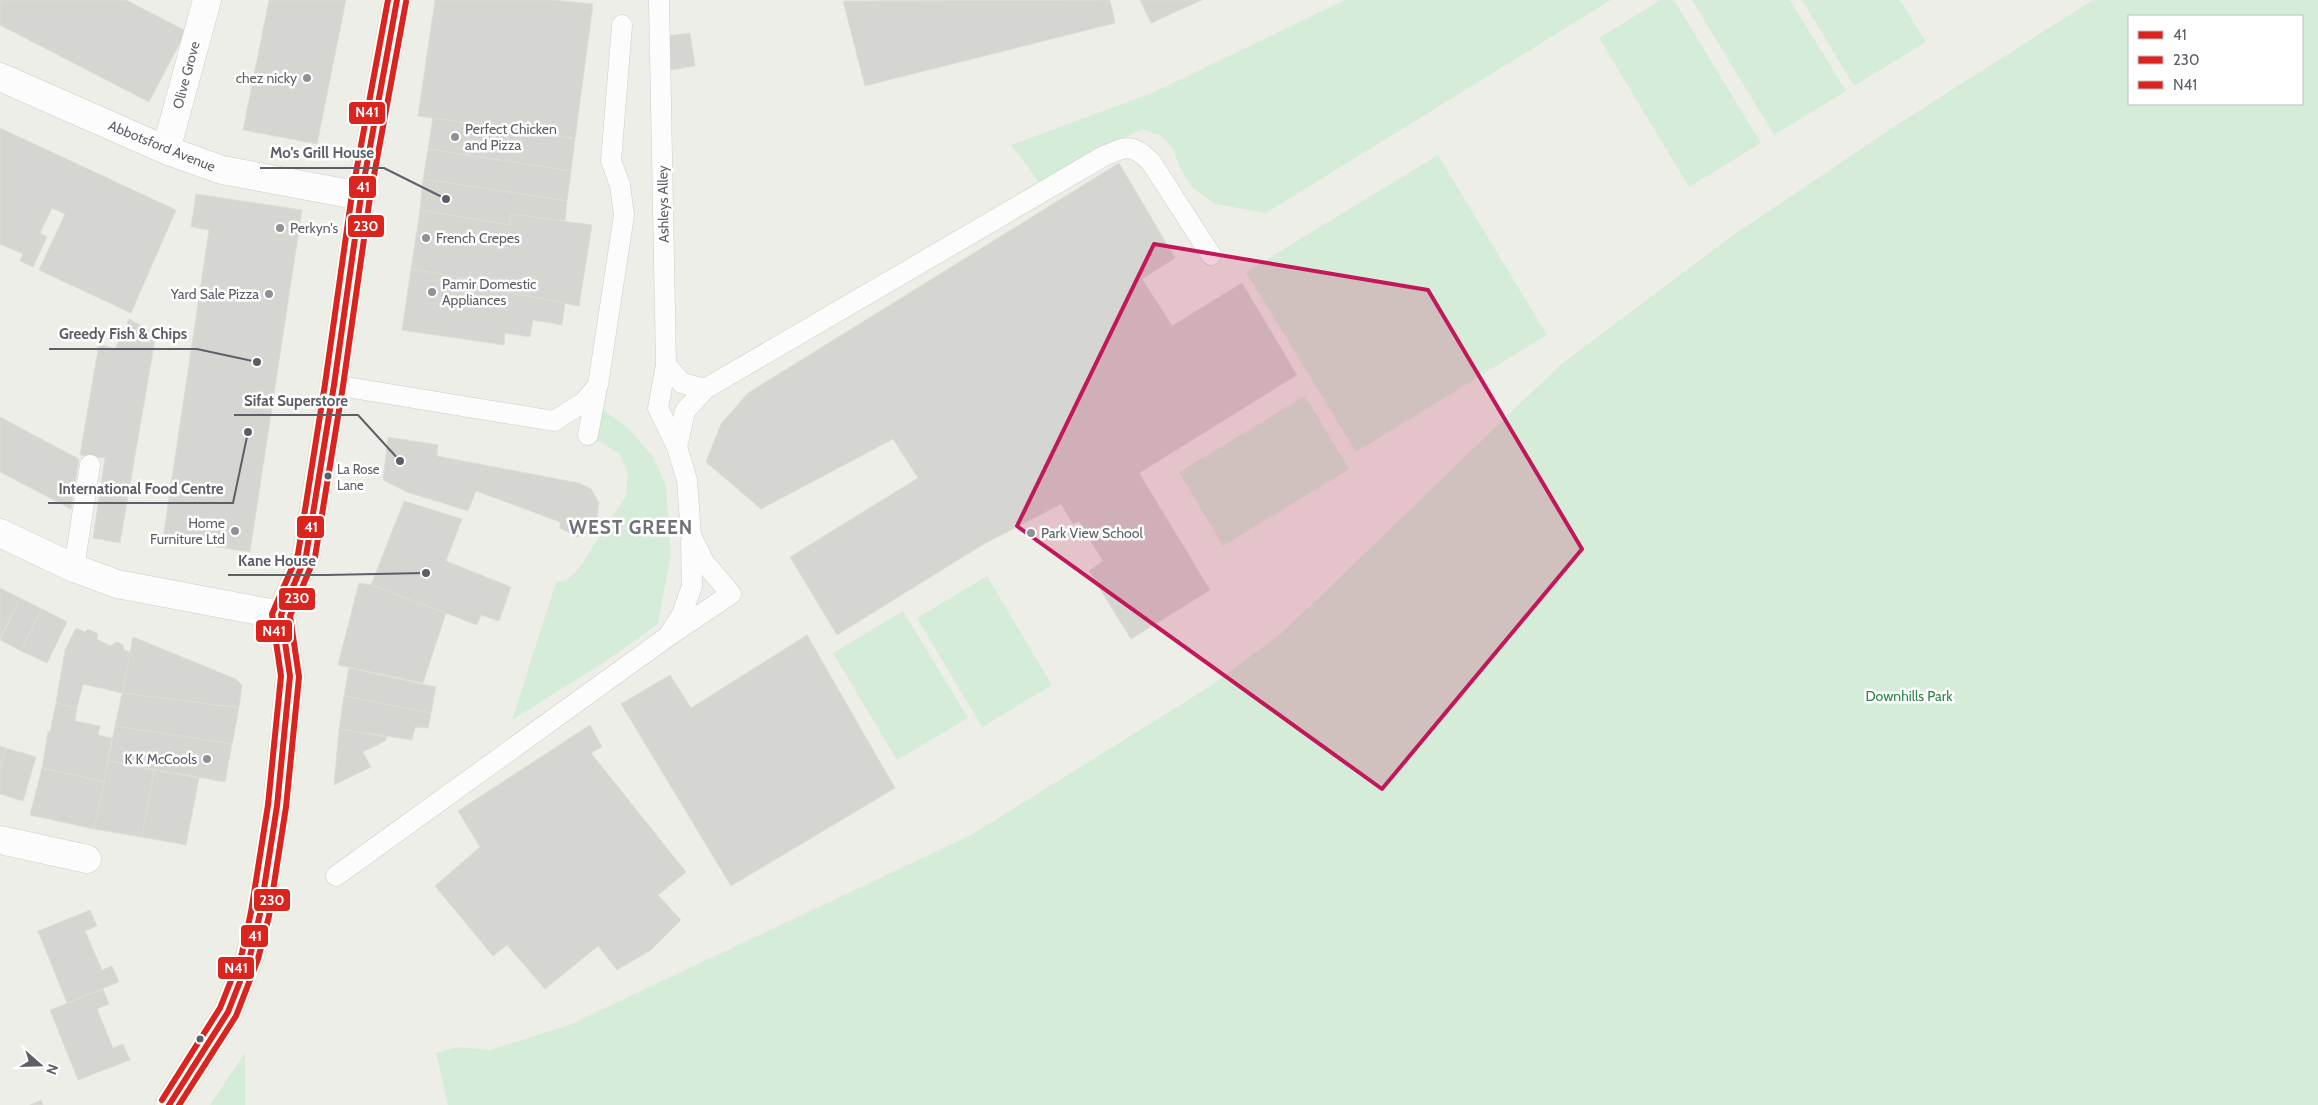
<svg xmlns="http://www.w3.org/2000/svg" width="2318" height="1105" viewBox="0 0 2318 1105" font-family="Cabin,sans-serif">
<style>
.green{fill:#d5ecd8;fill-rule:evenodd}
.building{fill:#d5d5d1;stroke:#deddd7}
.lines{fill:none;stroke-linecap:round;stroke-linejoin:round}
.lane-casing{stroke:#cccccb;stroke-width:21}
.street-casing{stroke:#cccccb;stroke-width:29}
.primary-casing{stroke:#d8d7b4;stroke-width:29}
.lane{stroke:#fcfcfc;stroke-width:20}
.street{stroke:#fcfcfc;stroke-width:28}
.primary{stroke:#f2f3e9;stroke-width:28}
.bus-1-casing{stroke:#fff;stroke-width:10}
.bus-2-casing{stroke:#fff;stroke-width:10}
.bus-3-casing{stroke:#fff;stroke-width:10}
.bus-1{stroke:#dc241f;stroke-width:6}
.bus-2{stroke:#dc241f;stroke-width:6}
.bus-3{stroke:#dc241f;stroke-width:6}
.marked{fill:#c2185b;fill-opacity:0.2;stroke:#c2185b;stroke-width:4;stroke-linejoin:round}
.poi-dot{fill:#909194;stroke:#fff;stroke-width:2}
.bus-dot{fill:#5d5f67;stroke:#fff;stroke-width:2}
.labels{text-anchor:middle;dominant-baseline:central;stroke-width:5;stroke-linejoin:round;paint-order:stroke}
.bus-label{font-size:13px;fill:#5d5f67;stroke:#fff;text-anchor:start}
.street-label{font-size:14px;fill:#5d5f67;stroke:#fff}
.poi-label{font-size:14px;fill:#5d5f67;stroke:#fff;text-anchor:start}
.park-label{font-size:14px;fill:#2d8648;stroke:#fff}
.district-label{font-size:19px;font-weight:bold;letter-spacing:1px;fill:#6e7179;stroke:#fff}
.leader{fill:none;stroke:#5d5f67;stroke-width:2}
.callout-dot{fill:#5d5f67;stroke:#fff;stroke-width:2}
.callout-label{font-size:15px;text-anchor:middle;font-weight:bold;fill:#5d5f67;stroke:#fff;stroke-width:5;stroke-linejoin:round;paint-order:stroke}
.line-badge{stroke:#fff;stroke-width:2}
.badge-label{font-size:14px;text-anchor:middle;font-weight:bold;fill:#fff}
</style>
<rect width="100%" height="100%" fill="#eeeee8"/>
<g class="green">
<polygon points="1345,0 1611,0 1266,213 1215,204 1192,187 1182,172 1172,147 1161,136 1142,129 1039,182 1011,145 1152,93"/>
<polygon points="1661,0 1674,0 1761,143 1689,187 1599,38"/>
<polygon points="1692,0 1790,0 1846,91 1774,135"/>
<polygon points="1802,0 1900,0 1926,42 1854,86"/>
<path d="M2093,0H2318V1105H448L436,1053L458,1047L490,1050L569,1025L971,835L1209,687L1283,632L1559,366L1736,233L1906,119ZM2129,16H2302V104H2129Z"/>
<polygon points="1438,155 1547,335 1356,452 1246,272"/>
<polygon points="1305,396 1349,469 1223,546 1179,472"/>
<polygon points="601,408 630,430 653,457 666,486 671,554 658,624 606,661 512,720 556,582 566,581 578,570 626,496 628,473 619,453 596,440"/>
<polygon points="987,576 1052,685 982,727 917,618"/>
<polygon points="903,611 968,718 897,760 833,653"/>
<polygon points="245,1053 245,1105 210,1105"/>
</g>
<g class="building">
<polygon points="0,0 126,0 186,31 149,102 0,25"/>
<polygon points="269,0 346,0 317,144 243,130"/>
<polygon points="435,0 553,0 593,4 575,139 418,116"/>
<polygon points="1110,0 1115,23 865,86 843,1"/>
<polygon points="1140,0 1202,0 1151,23"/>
<polygon points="690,33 695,66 671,70 666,36"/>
<polygon points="433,118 575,139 571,171 428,149"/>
<polygon points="0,128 176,210 131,313 39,270 65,214 52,208 40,233 47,237 33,267 20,261 23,254 0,244"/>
<polygon points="428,149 571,171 567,201 423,179"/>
<polygon points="1119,163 1175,258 1142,279 1172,326 1242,283 1297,375 1139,473 1210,590 1131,639 1089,571 1103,561 1079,521 1073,524 1061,504 982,545 837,635 790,557 918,478 893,439 761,509 706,462 721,424 748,393"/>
<polygon points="423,179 567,201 565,221 511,214 509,225 420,210"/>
<polygon points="196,194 302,210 250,552 163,538 209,230 191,227"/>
<polygon points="420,210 509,225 511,214 592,225 579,306 507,292 508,286 411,269"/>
<polygon points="411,269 508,286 507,292 565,303 562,325 533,320 530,337 505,333 504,345 402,330"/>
<polygon points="129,319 156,334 120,543 93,538 105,458 80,455 99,344 115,349"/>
<polygon points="0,417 79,459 71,509 0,472"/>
<polygon points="388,437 438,445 437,456 579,483 591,489 599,503 597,518 585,535 577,537 560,528 560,522 476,491 468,511 407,492 383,480"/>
<polygon points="404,501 462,519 446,561 511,587 499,621 481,615 477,625 371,585"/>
<polygon points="359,583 371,585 446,613 423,683 338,665"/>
<polygon points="0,588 20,598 0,638"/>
<polygon points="20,598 42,609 21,651 0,640"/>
<polygon points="42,609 67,622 47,663 21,651"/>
<polygon points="76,628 85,632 88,629 98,634 97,639 110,646 117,642 123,645 124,650 130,652 122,693 83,684 77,708 56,703 65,650"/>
<polygon points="807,635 895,788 731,886 621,704 670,675 691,708"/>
<polygon points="133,637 236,679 242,685 239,708 122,693"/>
<polygon points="349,668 436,687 431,713 344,696"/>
<polygon points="122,693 239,708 232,744 115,726"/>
<polygon points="344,696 431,713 428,728 415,727 412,740 339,729"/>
<polygon points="56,703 77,708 75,721 100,726 98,735 112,738 104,782 42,768 48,731 50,732"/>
<polygon points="590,725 602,747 591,753 686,872 658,895 681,920 651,950 617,970 598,946 545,989 507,945 493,956 435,886 480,847 458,811"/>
<polygon points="115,726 232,744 225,782 108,761"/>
<polygon points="339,729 387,737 385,741 363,752 371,767 334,785"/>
<polygon points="0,746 6,748 0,767"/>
<polygon points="6,748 36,757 23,801 0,794 0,767"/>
<polygon points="108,761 154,770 142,837 94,829"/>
<polygon points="42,768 104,782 94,829 30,815"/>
<polygon points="154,770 199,778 186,845 142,837"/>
<polygon points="90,910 97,926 85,931 102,970 112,966 119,982 67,1003 38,931"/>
<polygon points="103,989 109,1004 97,1009 113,1048 123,1044 130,1060 78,1080 50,1010"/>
<polygon points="41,1100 43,1105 30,1105"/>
</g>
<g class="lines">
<defs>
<g id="lane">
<polyline points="666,365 682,383 705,389"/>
<polyline points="334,385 554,421 584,402 598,385 624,215 620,185 611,161 622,25"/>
<polyline points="588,435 597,387"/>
<path d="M677,447L685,411L705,389L1102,157C1126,146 1131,143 1151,162L1211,255"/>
<polyline points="74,568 90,465"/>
<polyline points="670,633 682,614 692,586 691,542"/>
<polyline points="336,876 667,637 731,594 704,562 691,535 687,480 677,447 658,408 666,365 659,0"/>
</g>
<g id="street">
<polyline points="0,77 166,150 222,170 361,196"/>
<polyline points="166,150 207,0"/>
<polyline points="0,533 74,568 117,584 281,615"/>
<polyline points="0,840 87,859"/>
</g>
<polyline id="primary" points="169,1105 228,1012 250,956 260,914 277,806 290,676 281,615 306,556 334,385 361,196 397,0"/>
</defs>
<use href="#lane" class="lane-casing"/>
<use href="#street" class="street-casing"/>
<use href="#primary" class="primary-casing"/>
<use href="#lane" class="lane"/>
<use href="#street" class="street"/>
<use href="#primary" class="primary"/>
<defs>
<polyline id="bus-1" points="169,1105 228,1012 250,956 260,914 277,806 290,676 281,615 306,556 334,385 361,196 397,0"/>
<polyline id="bus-2" points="179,1105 236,1016 258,959 269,916 286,807 299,677 290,616 315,557 343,386 370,197 406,2"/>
<polyline id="bus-3" points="162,1100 220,1008 242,953 251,912 268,805 281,676 272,614 298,554 325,384 352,194 388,0"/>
</defs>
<use href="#bus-1" class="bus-1-casing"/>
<use href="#bus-2" class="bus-2-casing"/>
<use href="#bus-3" class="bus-3-casing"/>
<use href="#bus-1" class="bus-1"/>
<use href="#bus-2" class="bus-2"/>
<use href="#bus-3" class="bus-3"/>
</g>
<path class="marked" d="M1154,244L1428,290L1582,549L1382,789L1017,526Z"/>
<g class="poi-dot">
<circle cx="307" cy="78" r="5"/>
<circle cx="455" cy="137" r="5"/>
<circle cx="280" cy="228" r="5"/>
<circle cx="426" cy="238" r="5"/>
<circle cx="432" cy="292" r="5"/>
<circle cx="269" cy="294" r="5"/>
<circle cx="235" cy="531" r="5"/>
<circle cx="1031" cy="533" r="5"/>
<circle cx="207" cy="759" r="5"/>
</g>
<g class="bus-dot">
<circle cx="328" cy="476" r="4.5"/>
<circle cx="200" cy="1039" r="4.5"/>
</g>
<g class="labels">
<g class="bus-label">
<text x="337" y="469">La Rose<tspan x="337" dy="16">Lane</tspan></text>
</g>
<g class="street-label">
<text transform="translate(186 75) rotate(-75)">Olive Grove</text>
<text transform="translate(162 146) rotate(22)">Abbotsford Avenue</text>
<text transform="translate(663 204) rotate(-91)">Ashleys Alley</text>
</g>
<g class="poi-label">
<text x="297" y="78" text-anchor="end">chez nicky</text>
<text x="465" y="129">Perfect Chicken<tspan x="465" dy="16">and Pizza</tspan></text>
<text x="290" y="228">Perkyn's</text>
<text x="436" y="238">French Crepes</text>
<text x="442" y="284">Pamir Domestic<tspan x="442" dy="16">Appliances</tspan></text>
<text x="259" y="294" text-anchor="end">Yard Sale Pizza</text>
<text x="225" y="523" text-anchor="end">Home<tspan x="225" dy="16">Furniture Ltd</tspan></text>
<text x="1041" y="533">Park View School</text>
<text x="197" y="759" text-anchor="end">K K McCools</text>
</g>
<g class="park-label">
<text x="1909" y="696">Downhills Park</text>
</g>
<g class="district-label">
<text x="631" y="527">WEST GREEN</text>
</g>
</g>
<path class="leader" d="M446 199L384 168H260M257 362L197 349H49M400 461L358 415H234M248 432L233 503H48M426 573L326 575H228"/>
<g class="callout-dot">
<circle cx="446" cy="199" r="5"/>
<circle cx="257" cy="362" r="5"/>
<circle cx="400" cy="461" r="5"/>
<circle cx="248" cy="432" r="5"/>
<circle cx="426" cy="573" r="5"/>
</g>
<g class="callout-label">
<text x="322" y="158">Mo's Grill House</text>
<text x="123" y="339">Greedy Fish &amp; Chips</text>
<text x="296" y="406">Sifat Superstore</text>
<text x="141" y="494">International Food Centre</text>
<text x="277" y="566">Kane House</text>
</g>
<g class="line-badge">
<rect x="348" y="101" width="38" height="24" rx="5" fill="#dc241f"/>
<rect x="348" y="175" width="29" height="24" rx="5" fill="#dc241f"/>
<rect x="347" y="214" width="38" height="24" rx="5" fill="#dc241f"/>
<rect x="296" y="515" width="29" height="24" rx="5" fill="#dc241f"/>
<rect x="278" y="587" width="38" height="24" rx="5" fill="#dc241f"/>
<rect x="255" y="619" width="38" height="24" rx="5" fill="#dc241f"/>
<rect x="253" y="888" width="38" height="24" rx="5" fill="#dc241f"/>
<rect x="240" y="924" width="29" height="24" rx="5" fill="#dc241f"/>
<rect x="217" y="956" width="38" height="24" rx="5" fill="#dc241f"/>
</g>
<g class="badge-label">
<text x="367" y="117">N41</text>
<text x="363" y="192">41</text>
<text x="366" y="231">230</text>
<text x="311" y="532">41</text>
<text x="297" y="603">230</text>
<text x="274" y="636">N41</text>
<text x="272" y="905">230</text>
<text x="255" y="941">41</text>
<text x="236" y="973">N41</text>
</g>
<rect x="2128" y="15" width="175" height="90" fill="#ffffff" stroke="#bebfc2"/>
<rect x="2138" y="31" width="25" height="8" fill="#dc241f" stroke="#bebfc2"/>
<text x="2173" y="40" font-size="15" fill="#5d5f67">41</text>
<rect x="2138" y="56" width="25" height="8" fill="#dc241f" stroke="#bebfc2"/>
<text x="2173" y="65" font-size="15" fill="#5d5f67">230</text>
<rect x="2138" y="81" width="25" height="8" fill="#dc241f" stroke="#bebfc2"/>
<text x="2173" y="90" font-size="15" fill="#5d5f67">N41</text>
<g transform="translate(40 1065) rotate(110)" stroke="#ffffff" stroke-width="4" paint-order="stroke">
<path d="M0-4L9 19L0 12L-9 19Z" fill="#5d5f67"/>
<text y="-8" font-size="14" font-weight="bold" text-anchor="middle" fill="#5d5f67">N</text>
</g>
</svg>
